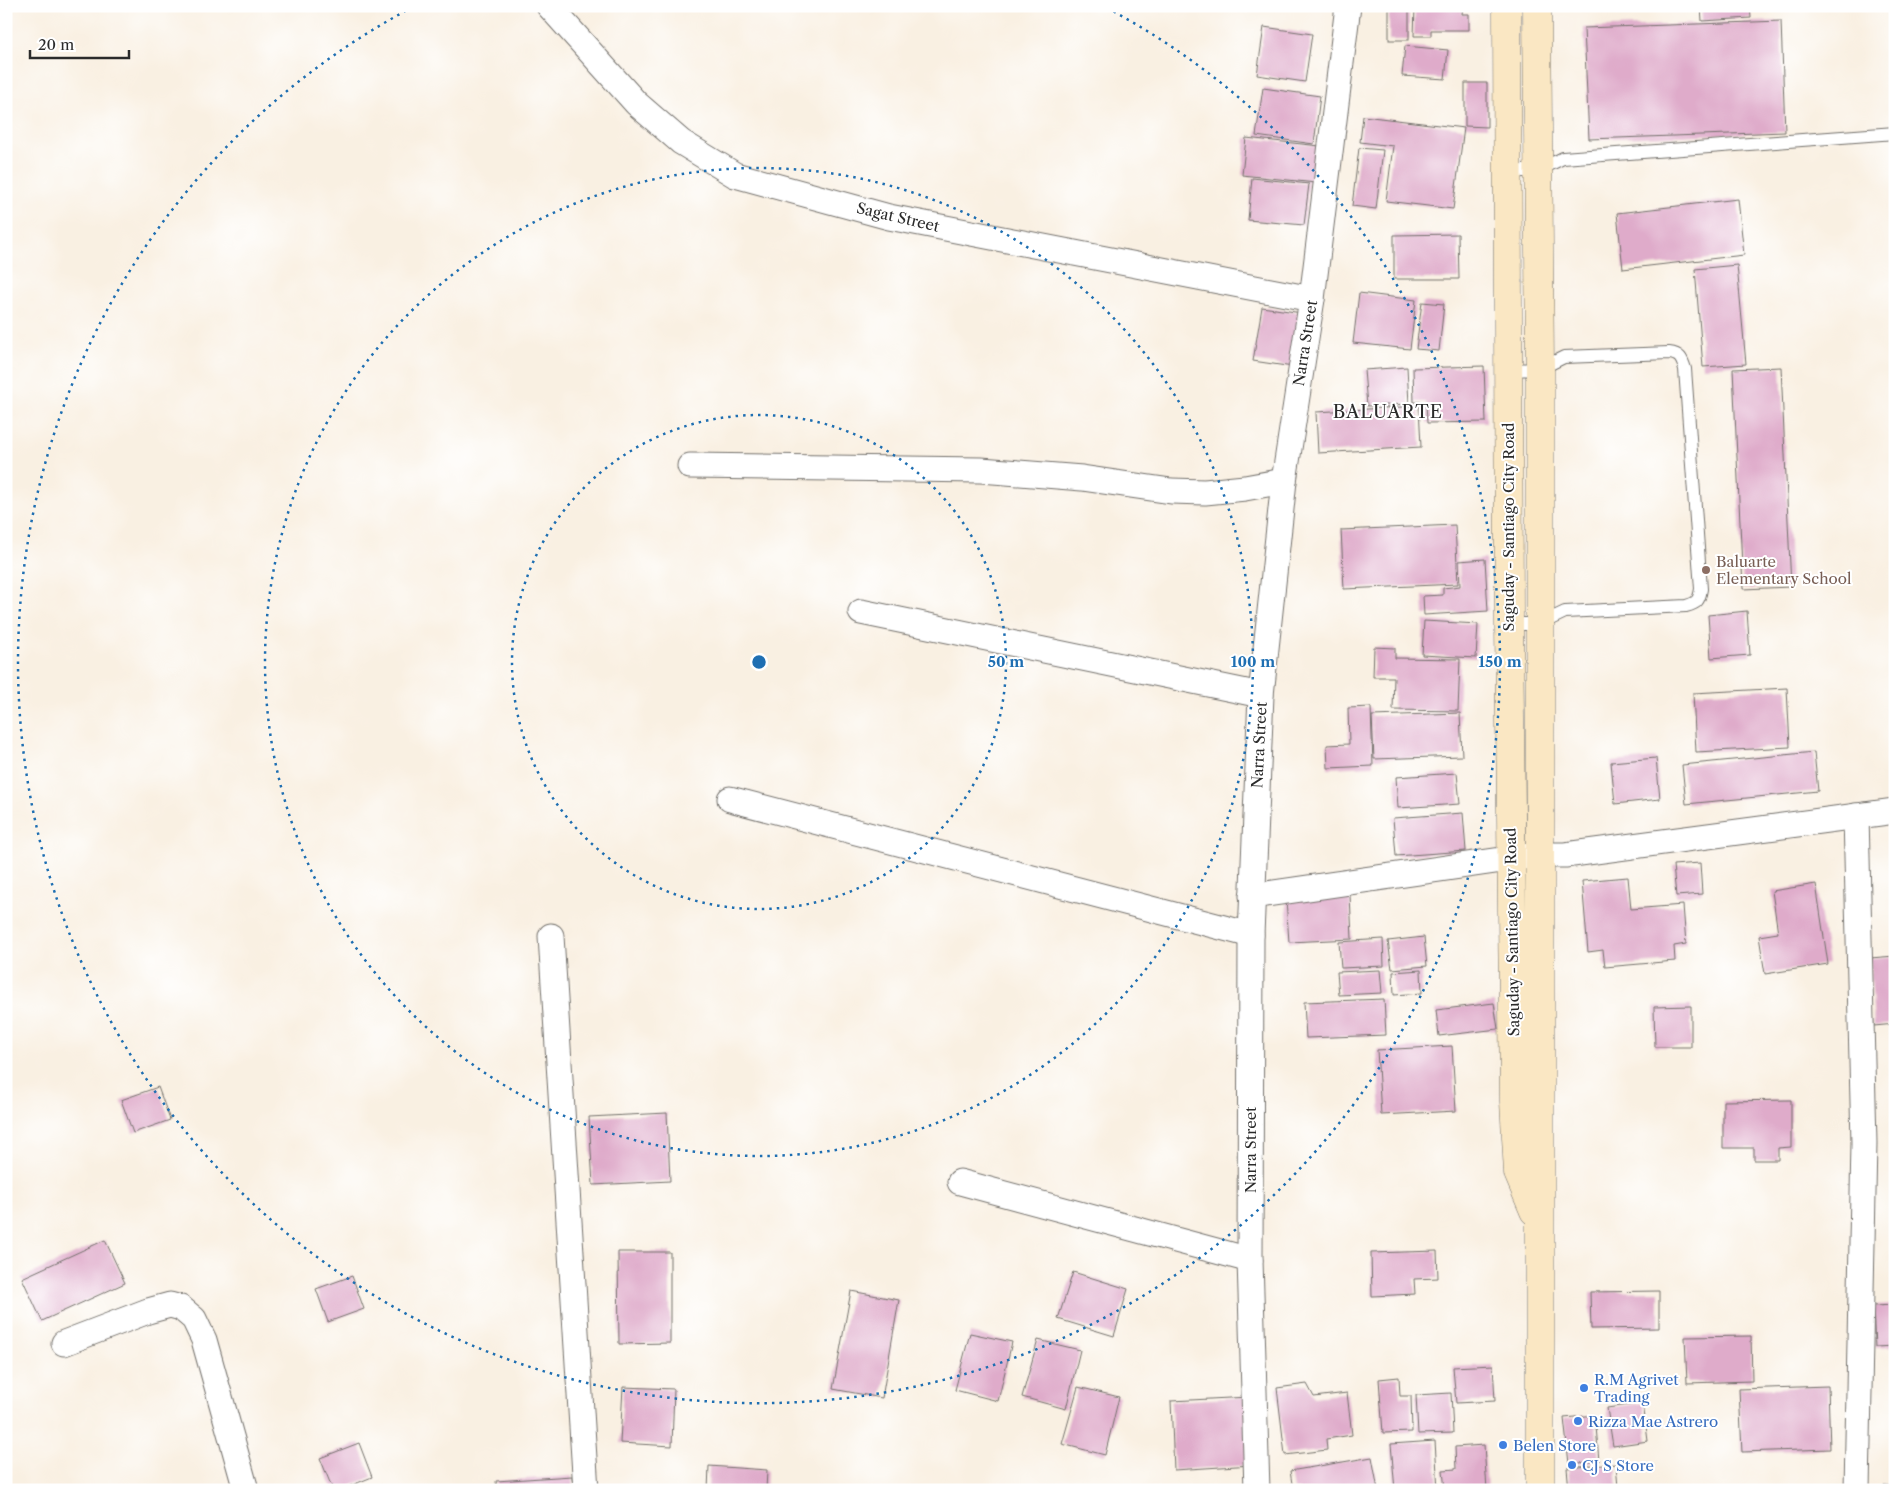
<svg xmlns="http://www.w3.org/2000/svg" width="1901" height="1496" viewBox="0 0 1901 1496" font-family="'Libre Caslon Text',serif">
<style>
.building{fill:#dfabca}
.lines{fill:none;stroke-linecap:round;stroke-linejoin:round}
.lane-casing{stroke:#73706b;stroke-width:14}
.street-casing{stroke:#73706b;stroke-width:27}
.secondary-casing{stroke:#73706b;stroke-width:29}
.lane{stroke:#fff;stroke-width:12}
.street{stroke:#fff;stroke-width:25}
.secondary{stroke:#fae7c3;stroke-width:28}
.ring{fill:none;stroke:#1f6fb2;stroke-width:2.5;stroke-dasharray:2.5 5}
.education-dot{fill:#8d6e63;stroke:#fff;stroke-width:2}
.shop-dot{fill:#3f7fe0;stroke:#fff;stroke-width:2}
.labels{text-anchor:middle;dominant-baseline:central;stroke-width:4;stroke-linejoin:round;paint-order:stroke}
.street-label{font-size:15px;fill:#2b2b2b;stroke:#fff}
.education-label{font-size:15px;fill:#785e54;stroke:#fff;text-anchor:start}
.shop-label{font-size:15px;fill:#366cbe;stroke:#fff;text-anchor:start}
.quarter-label{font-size:18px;letter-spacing:1px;fill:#2b2b2b;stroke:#fff}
.centre{fill:#1f6fb2;stroke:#fff;stroke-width:2.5}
.ring-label{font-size:15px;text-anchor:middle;font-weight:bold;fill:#1f6fb2;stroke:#fff;stroke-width:4;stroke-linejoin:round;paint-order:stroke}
</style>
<rect width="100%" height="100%" fill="#fff"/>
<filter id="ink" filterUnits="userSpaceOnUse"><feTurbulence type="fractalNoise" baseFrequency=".02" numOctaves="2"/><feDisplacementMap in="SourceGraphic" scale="10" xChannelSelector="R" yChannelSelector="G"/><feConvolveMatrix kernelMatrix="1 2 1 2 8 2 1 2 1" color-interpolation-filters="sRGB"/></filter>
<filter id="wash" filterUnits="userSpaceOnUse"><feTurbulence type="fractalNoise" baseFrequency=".0096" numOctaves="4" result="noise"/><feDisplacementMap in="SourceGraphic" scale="20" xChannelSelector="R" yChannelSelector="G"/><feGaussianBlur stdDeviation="1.12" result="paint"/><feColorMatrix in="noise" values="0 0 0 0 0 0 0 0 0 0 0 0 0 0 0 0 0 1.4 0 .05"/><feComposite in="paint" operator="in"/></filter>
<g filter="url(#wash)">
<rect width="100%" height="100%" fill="#f9f0e2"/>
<g id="blocks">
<g class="building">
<rect x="1389" y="6" width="20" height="34"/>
<polygon points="1415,6 1463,6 1462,14 1469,14 1469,30 1431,30 1431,36 1414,36"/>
<polygon points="1701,6 1750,6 1751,18 1702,21"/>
<polygon points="1781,21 1785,132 1589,139 1584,28"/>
<polygon points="1264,27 1312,34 1305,82 1257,75"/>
<polygon points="1405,46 1448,50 1445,79 1402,76"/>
<polygon points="1465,83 1487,83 1487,127 1465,126"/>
<polygon points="1263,88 1320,96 1314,144 1256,136"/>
<polygon points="1363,116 1464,128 1453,209 1386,201 1393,146 1360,142"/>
<polygon points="1246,138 1320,146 1316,183 1242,175"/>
<polygon points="1359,148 1383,150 1376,209 1352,206"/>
<polygon points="1252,178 1309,184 1304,225 1248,220"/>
<polygon points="1738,199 1744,255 1623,269 1617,213"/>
<polygon points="1458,234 1459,279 1394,279 1394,235"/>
<polygon points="1737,265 1746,364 1703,367 1695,269"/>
<polygon points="1359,293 1416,300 1410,349 1353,343"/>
<polygon points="1422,302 1444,304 1439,351 1416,349"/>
<polygon points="1262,307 1302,313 1293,367 1253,361"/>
<polygon points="1484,366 1486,422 1427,423 1426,402 1414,402 1413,368"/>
<polygon points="1407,367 1409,404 1367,406 1364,370"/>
<polygon points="1781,367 1791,587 1743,589 1733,369"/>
<polygon points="1419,406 1421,447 1318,453 1316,412"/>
<polygon points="1455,525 1458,584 1344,589 1341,530"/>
<polygon points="1485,559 1488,611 1424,615 1423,596 1443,595 1443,588 1460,586 1459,561"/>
<polygon points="1747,611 1750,655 1711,658 1708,615"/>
<polygon points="1424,621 1478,624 1476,658 1422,655"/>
<polygon points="1374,647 1395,648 1395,658 1460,659 1458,711 1393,710 1394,677 1373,677"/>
<polygon points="1787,688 1790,747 1696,752 1693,693"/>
<polygon points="1371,707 1373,766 1328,768 1327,745 1349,744 1348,708"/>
<polygon points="1460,713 1462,756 1374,759 1372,716"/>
<polygon points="1814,752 1818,791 1686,804 1682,765"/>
<polygon points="1656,758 1660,799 1615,804 1611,762"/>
<polygon points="1457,773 1460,804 1398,808 1396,777"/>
<polygon points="1463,813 1466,851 1396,856 1393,818"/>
<polygon points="1700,863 1702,894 1676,896 1673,865"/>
<polygon points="1628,877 1631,909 1683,905 1686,944 1674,946 1675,961 1605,967 1603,950 1588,952 1582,881"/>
<polygon points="1816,884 1828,964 1765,974 1759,936 1778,933 1772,891"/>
<polygon points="1350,895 1352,939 1289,942 1286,899"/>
<polygon points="1424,937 1427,966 1392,969 1388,941"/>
<polygon points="1383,939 1384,966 1341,968 1339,942"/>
<polygon points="1895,956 1895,1024 1874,1026 1870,958"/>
<polygon points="1380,970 1382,993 1339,995 1337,972"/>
<polygon points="1421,970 1422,993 1394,995 1393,972"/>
<polygon points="1384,999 1386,1035 1306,1038 1304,1002"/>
<polygon points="1494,1003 1498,1029 1439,1036 1436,1010"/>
<polygon points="1691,1006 1691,1047 1655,1047 1654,1007"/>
<polygon points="1452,1046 1456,1111 1381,1115 1377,1050"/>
<polygon points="158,1087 170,1120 133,1133 121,1100"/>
<polygon points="1791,1100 1791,1147 1778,1148 1778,1160 1754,1160 1754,1148 1723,1148 1723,1101"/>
<polygon points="667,1113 670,1181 593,1185 589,1117"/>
<polygon points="105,1240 125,1283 42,1321 22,1278"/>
<polygon points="1437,1251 1438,1278 1414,1279 1415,1294 1372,1296 1371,1253"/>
<polygon points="618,1252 670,1252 670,1343 619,1344"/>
<polygon points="1073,1272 1128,1289 1114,1336 1058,1319"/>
<polygon points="352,1276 364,1309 328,1322 316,1289"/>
<polygon points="851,1291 899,1300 882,1398 833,1389"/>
<polygon points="1659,1291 1659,1328 1591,1329 1590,1292"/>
<polygon points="1895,1305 1895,1346 1875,1347 1873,1306"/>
<polygon points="970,1333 1012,1342 998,1401 955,1390"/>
<polygon points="1751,1336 1752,1381 1687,1383 1685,1337"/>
<polygon points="1038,1340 1080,1350 1066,1409 1022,1397"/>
<polygon points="1493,1365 1495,1401 1456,1403 1453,1367"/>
<polygon points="1399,1377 1400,1396 1411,1396 1412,1432 1383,1433 1379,1379"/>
<polygon points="1307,1384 1314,1397 1347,1393 1352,1435 1326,1439 1327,1450 1285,1455 1277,1388"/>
<polygon points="1828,1386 1830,1449 1742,1452 1739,1389"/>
<polygon points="623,1387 674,1389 672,1446 620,1443"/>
<polygon points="1078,1387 1119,1397 1105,1455 1062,1444"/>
<polygon points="1451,1393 1453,1433 1418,1434 1416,1395"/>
<polygon points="1249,1397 1252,1465 1174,1470 1171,1401"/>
<polygon points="1643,1403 1648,1441 1613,1446 1607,1408"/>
<polygon points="1595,1415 1599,1461 1569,1464 1564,1418"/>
<polygon points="1435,1441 1438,1490 1395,1490 1391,1444"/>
<polygon points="359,1443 372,1477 340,1490 333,1490 320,1458"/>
<polygon points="1484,1445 1487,1490 1445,1490 1443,1470 1456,1469 1455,1447"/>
<polygon points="1372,1457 1378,1490 1293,1490 1290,1471"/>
<polygon points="1616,1464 1618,1488 1569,1490 1567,1468"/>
<polygon points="709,1466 767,1470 766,1490 708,1490"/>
<polygon points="572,1476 573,1490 497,1490 496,1481"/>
<polygon points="1884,1485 1895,1486 1895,1490 1884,1490"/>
</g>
</g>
</g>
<g filter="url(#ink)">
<use href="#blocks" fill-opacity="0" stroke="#73706b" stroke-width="1"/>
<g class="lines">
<defs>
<g id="lane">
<polyline points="1507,172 1539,170 1563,158 1895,133"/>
<path d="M1507,370L1540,369L1564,357L1669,353C1680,354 1682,359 1685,369L1701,589C1699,601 1697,603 1686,606L1565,612L1540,624H1509"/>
</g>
<g id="street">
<polyline points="549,6 636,103 681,142 735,175 889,217 1312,299"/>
<polyline points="690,466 981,470 1082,478 1171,491 1205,492 1245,488 1284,481"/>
<polyline points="861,612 1261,695"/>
<polyline points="730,799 1251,935"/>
<polyline points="1856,816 1864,1143 1857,1490"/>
<polyline points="1252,896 1537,855 1565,855 1895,811"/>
<polyline points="551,936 586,1490"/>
<polyline points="960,1182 1250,1260"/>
<polyline points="64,1343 148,1311 170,1305 181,1308 194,1319 204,1340 246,1490"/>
<polyline points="1257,1490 1250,1260 1251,935 1261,695 1284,481 1312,299 1348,6"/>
</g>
<g id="secondary">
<polyline points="1507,6 1509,624 1514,1101 1518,1173 1534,1211"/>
<polyline points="1537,6 1540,369 1540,1490"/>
</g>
</defs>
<use href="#lane" class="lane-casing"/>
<use href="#street" class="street-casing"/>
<use href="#secondary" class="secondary-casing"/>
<use href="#lane" class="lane"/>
<use href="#street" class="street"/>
<use href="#secondary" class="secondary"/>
</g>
</g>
<g class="ring">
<circle cx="759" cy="662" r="247"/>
<circle cx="759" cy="662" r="494"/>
<path d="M1107 8A741 741 0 1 1 411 8"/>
</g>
<circle class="education-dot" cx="1706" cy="570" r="5"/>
<g class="shop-dot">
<circle cx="1584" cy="1388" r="5"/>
<circle cx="1578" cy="1421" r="5"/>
<circle cx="1503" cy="1445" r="5"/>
<circle cx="1572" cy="1465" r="5"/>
</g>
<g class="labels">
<g class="street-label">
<text transform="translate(898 217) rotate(13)">Sagat Street</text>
<text transform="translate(1305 343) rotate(-81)">Narra Street</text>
<text transform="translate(1508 527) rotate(-90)">Saguday - Santiago City Road</text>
<text transform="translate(1259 745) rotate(-87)">Narra Street</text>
<text transform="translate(1512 932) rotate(-91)">Saguday - Santiago City Road</text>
<text transform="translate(1250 1150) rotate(-90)">Narra Street</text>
</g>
<g class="education-label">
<text x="1716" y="561">Baluarte<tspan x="1716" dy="17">Elementary School</tspan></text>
</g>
<g class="shop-label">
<text x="1594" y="1379">R.M Agrivet<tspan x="1594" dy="17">Trading</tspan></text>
<text x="1588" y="1421">Rizza Mae Astrero</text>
<text x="1513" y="1445">Belen Store</text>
<text x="1582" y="1465">CJ S Store</text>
</g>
<g class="quarter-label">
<text x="1388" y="412">BALUARTE</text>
</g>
</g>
<circle cx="759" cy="662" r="8" class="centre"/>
<g class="ring-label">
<text x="1006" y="667">50 m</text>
<text x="1253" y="667">100 m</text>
<text x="1500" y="667">150 m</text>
</g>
<rect width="1901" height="1496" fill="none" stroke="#fff" stroke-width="25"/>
<path d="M30 50v8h99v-8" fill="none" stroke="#2b2b2b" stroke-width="2.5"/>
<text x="38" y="50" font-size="15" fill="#2b2b2b" stroke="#ffffff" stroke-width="4" paint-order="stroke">20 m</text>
</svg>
